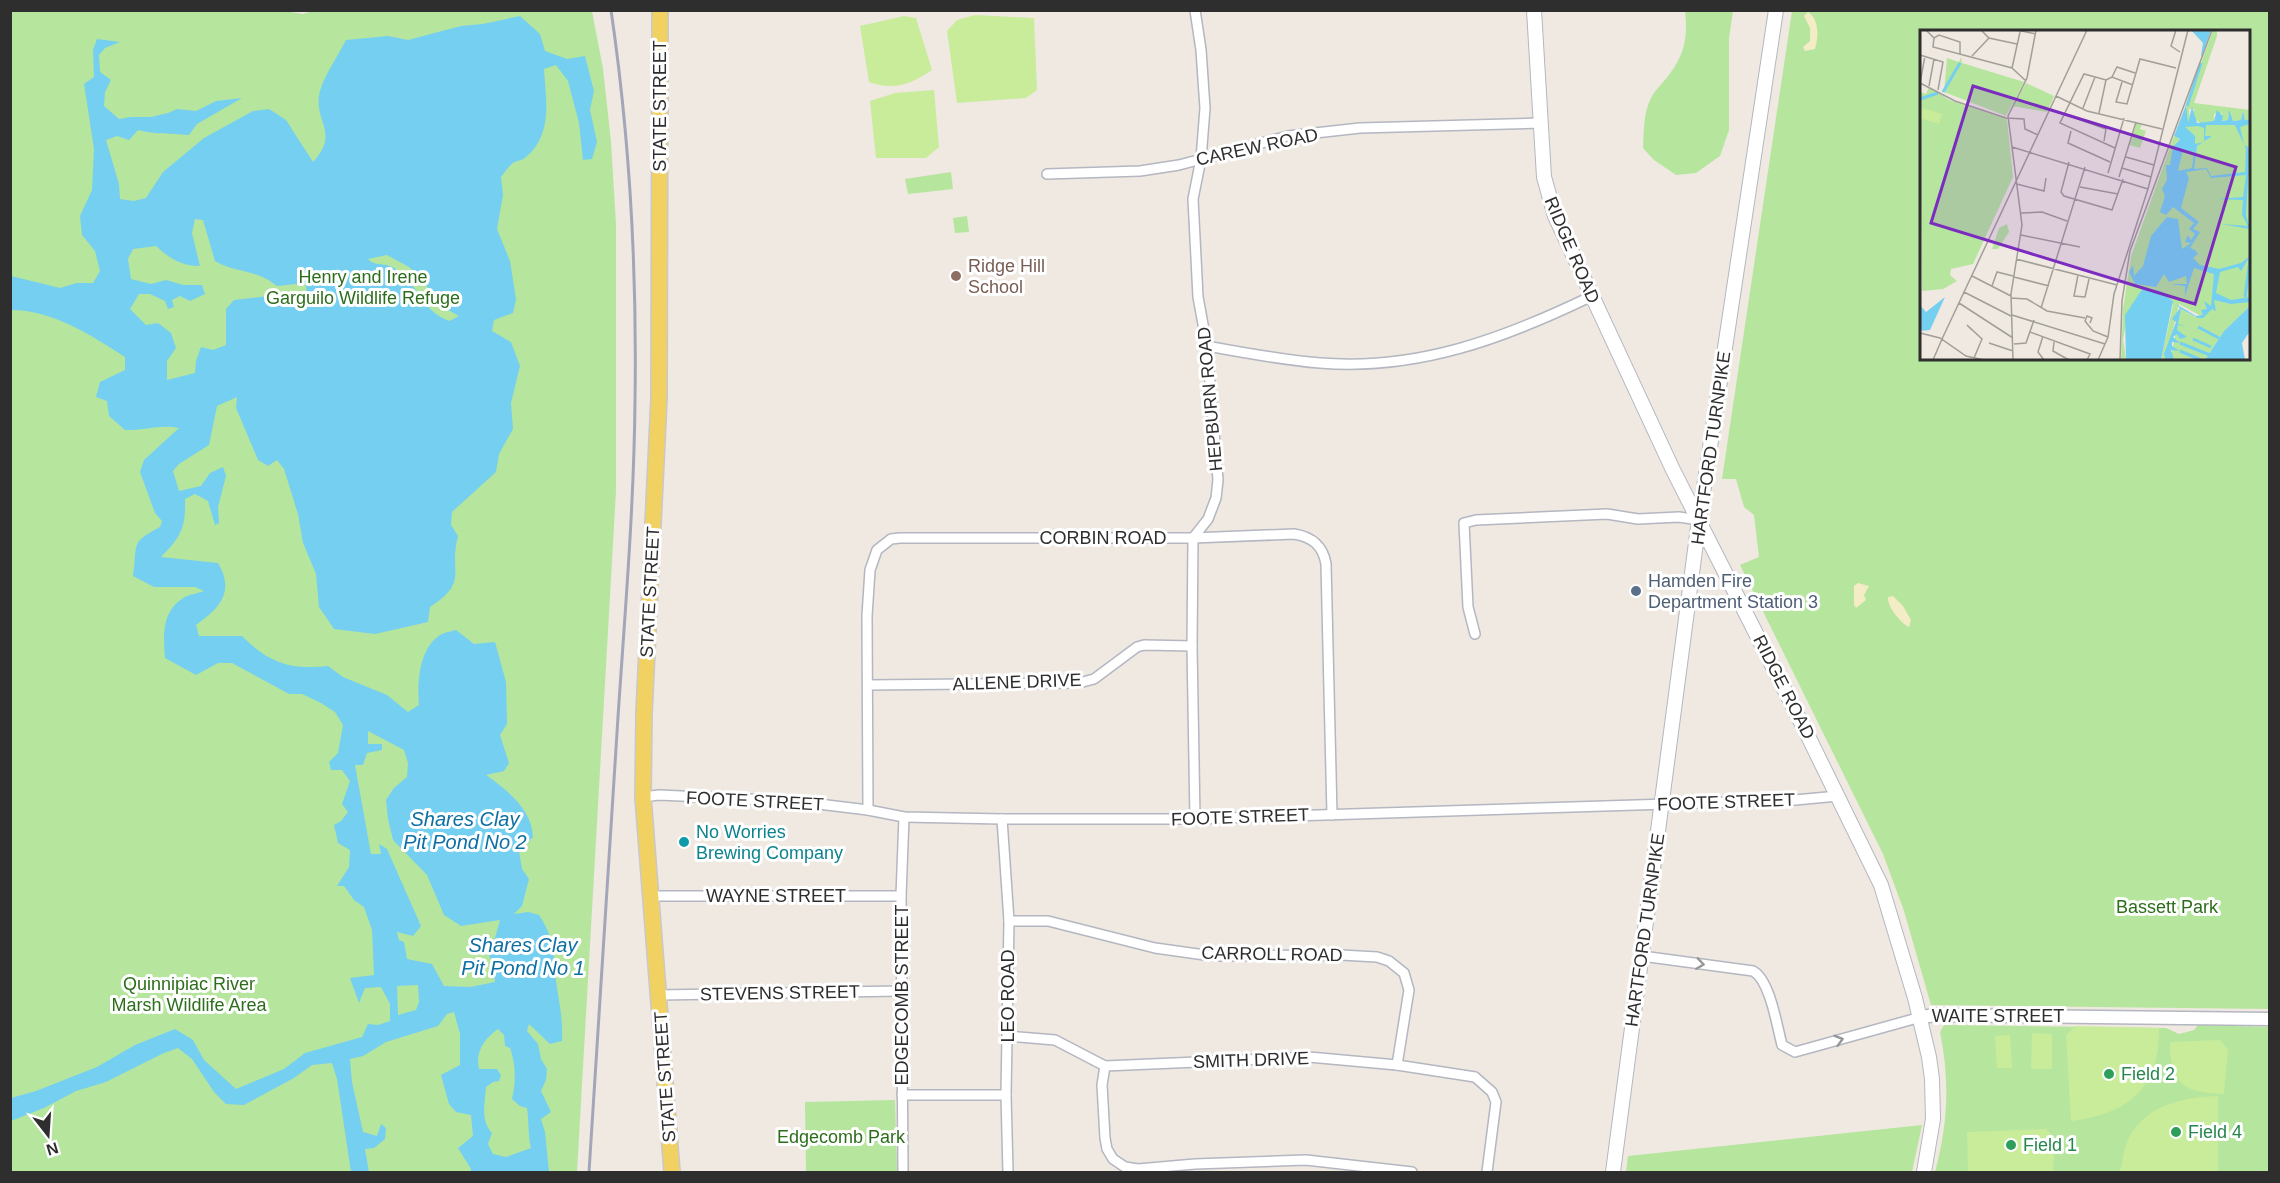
<svg xmlns="http://www.w3.org/2000/svg" width="2280" height="1183" viewBox="0 0 2280 1183" font-family="Arial,sans-serif">
<style>
.green{fill:#b6e59e;fill-rule:evenodd}
.sand{fill:#f3ecc5}
.pitch{fill:#c9ec9a}
.water{fill:#75cff0;fill-rule:evenodd}
.lines{fill:none;stroke-linecap:round;stroke-linejoin:round}
.minor-casing{stroke:#b4b7c1;stroke-width:12}
.tertiary-casing{stroke:#b4b7c1;stroke-width:15}
.secondary-casing{stroke:#b4b7c1;stroke-width:16}
.primary-casing{stroke:#c9c9c9;stroke-width:18}
.minor{stroke:#fff;stroke-width:9}
.tertiary{stroke:#fff;stroke-width:12}
.secondary{stroke:#fff;stroke-width:14}
.primary{stroke:#f2d163;stroke-width:15}
.rail{stroke:#a3a6b8;stroke-width:3}
.oneway{stroke:#969696}
.education-dot{fill:#8d6e63;stroke:#fff;stroke-width:2}
.service-dot{fill:#5c6f8a;stroke:#fff;stroke-width:2}
.culture-dot{fill:#0f9aa8;stroke:#fff;stroke-width:2}
.leisure-dot{fill:#2e9e5b;stroke:#fff;stroke-width:2}
.labels{text-anchor:middle;dominant-baseline:central;stroke-width:6;stroke-linejoin:round;paint-order:stroke}
.street-label{font-size:18px;fill:#2e2e2e;stroke:#fff}
.education-label{font-size:18px;fill:#785e54;stroke:#fff;text-anchor:start}
.park-label{font-size:18px;fill:#2c6e1b;stroke:#fff}
.service-label{font-size:18px;fill:#4e5e75;stroke:#fff;text-anchor:start}
.culture-label{font-size:18px;fill:#0d838f;stroke:#fff;text-anchor:start}
.leisure-label{font-size:18px;fill:#27864d;stroke:#fff;text-anchor:start}
.water-label{font-size:20px;font-style:italic;fill:#0d6fa3;stroke:#fff}
.inset-river{fill:none;stroke:#75cff0;stroke-width:3}
.inset-road{fill:none;stroke:#a29e99;stroke-width:1.5}
.view{fill:#7b2cbf;fill-opacity:0.15;stroke:#7b2cbf;stroke-width:3}
.inset-edge{fill:none;stroke:#2e2e2e;stroke-width:3}
</style>
<rect width="100%" height="100%" fill="#efe9e1"/>
<g class="green">
<polygon points="278,10 303,14 316,10 592,11 603,69 611,142 616,224 616,491 577,1172 11,1172 10,11"/>
<path d="M1685,11H1733L1729,38V130L1720,156L1696,173L1676,175L1654,160L1643,148C1644,131 1643,114 1651,98C1655,90 1663,83 1668,76C1685,55 1688,36 1685,11Z"/>
<path d="M1792,11H2269V1009L1931,1005L1904,911L1883,854L1740,565L1759,557L1754,515L1744,507L1736,479H1722ZM1922,32H2248V358H1922Z"/>
<polygon points="951,172 953,189 908,194 905,179"/>
<polygon points="967,216 969,232 955,233 953,218"/>
<path d="M1944,1025L2166,1028L2179,1034L2194,1030L2198,1025L2269,1027V1172H1935C1948,1124 1950,1082 1940,1032Z"/>
<polygon points="895,1100 897,1172 806,1172 805,1102"/>
<polygon points="1922,1125 1912,1172 1626,1172 1628,1156"/>
</g>
<g class="sand">
<path d="M1808,12C1819,19 1819,37 1815,49L1805,51L1803,47L1810,41V28L1804,16Z"/>
<polygon points="1858,583 1869,586 1864,595 1866,600 1856,608 1854,605 1854,586"/>
<path d="M1893,596L1903,606L1911,620L1909,627C1900,623 1887,606 1888,597Z"/>
</g>
<g class="pitch">
<polygon points="975,15 1034,18 1037,90 1026,98 957,103 947,31 957,20"/>
<path d="M904,16L916,18L932,70C912,84 893,91 869,82L860,26Z"/>
<polygon points="934,90 939,147 926,158 876,158 870,101 895,93"/>
<path d="M2075,1026L2159,1028C2160,1088 2128,1114 2071,1121L2066,1036Z"/>
<polygon points="2032,1033 2052,1034 2052,1069 2031,1069"/>
<polygon points="2010,1035 2012,1068 1997,1068 1995,1036"/>
<path d="M2220,1040L2228,1049L2224,1094C2184,1092 2170,1086 2170,1042Z"/>
<path d="M2218,1096V1172H2120C2122,1164 2123,1153 2126,1145C2140,1106 2182,1097 2218,1096Z"/>
<polygon points="2046,1129 2055,1138 2053,1172 1968,1172 1967,1132"/>
</g>
<path class="water" d="M520,16L540,34L545,51L567,59L585,56L594,91L590,110L597,142L592,159L583,160L579,123L568,81L556,65L544,69C546,100 553,134 526,157C522,161 518,160 513,163C509,166 504,173 501,177L503,195L497,229L510,261L516,299L513,313L494,320L492,331L511,342L520,366L511,403L513,429L499,454L496,472L452,512L451,525L458,536C448,572 470,581 430,607L428,622L375,634L334,629L319,607L316,574L303,543L298,514L284,469L277,460L268,466L258,460L236,408L237,397L217,406L209,445L179,464L173,471L179,491L201,486L210,473L223,467L226,476L218,507L219,523L215,525L208,501L195,494L185,499C186,527 181,537 161,557L218,563C235,592 220,608 196,625L199,636H242C269,663 289,670 328,666L343,677L387,695L408,712L419,705C417,683 419,646 442,634C446,632 452,631 456,630L474,644L495,642L506,682L507,724L500,735L509,763L504,771L486,775C507,790 532,809 533,837L519,851L522,869L529,879L522,906L514,914L528,912L539,915C557,942 553,959 557,988C560,1006 563,1022 562,1041L550,1044L529,1024L527,1031L538,1044L541,1059L547,1069L546,1080L541,1091L551,1112L541,1119L545,1132L549,1172H470L471,1169L458,1148L473,1136L471,1115L456,1112L449,1104L441,1075L460,1065V1034L454,1012L447,1014L438,1026L386,1042L363,1056L350,1059L352,1082L363,1132L377,1136L381,1124L386,1128L385,1139L374,1148L365,1149L369,1172H351L337,1079L332,1063L312,1065L294,1078L244,1105L226,1104L214,1092L192,1059L178,1048L164,1053L106,1082L76,1091L44,1108L11,1121V1098L36,1091L97,1067L135,1045L175,1029L193,1040L204,1060L236,1089L284,1069L305,1053L362,1037L368,1024L378,1025L390,1021V1004L381,987L365,988L359,1003L350,978L374,975L372,930L364,907L354,900L344,886H337L349,867L350,850L338,843L334,825L341,821L348,812L342,804L350,781L342,770H331L329,762L338,753L343,725L335,712L321,703L302,694H289L232,663H218L196,675L165,658C163,634 162,610 185,597C191,594 199,593 204,591L195,587H154L133,576C138,544 129,543 160,527L162,521L155,513L140,472L144,460L179,428C160,424 144,431 125,430L109,416L107,401L96,397L100,382L125,370V357C91,335 52,310 11,310V276L60,288L77,283H93L100,271L95,251L82,235L80,216L92,190L94,149L84,84L94,77L93,50L97,39L120,42L105,48L99,55L100,72L111,80L105,92L104,106L119,119L131,117H151L168,113L177,109L196,111L216,101L242,98L197,124L189,135C171,133 155,135 138,130L129,140L117,136L106,140L119,184L120,199L134,201L146,198L163,172L204,138L253,111L269,109L286,120L313,162C341,132 312,121 320,91C325,74 338,56 346,40L388,36L408,40L461,26L483,24ZM195,219L203,220L215,261C238,274 254,268 277,286L305,283L307,292L299,296L281,298L268,296L234,300L226,309V345L213,350L201,347L196,361L195,373L167,380V361L176,348L171,333L158,323L146,325L130,309L139,294H150L165,301L168,309L174,307L172,300L180,296L190,301L205,294L202,285H183L166,280L151,284L131,279L128,259L133,249L156,246C169,258 181,266 200,266L192,233ZM387,255L409,267L422,279L439,305L459,316L449,321C419,309 419,283 394,268C386,262 375,267 368,259ZM368,731L404,750L408,763L407,777L394,788L386,800L388,819L393,840L427,875L444,915L461,926L500,920L495,938L485,948L493,963L495,982L470,987L444,986L432,964L407,959L404,942L399,940L397,932L413,936L421,926L387,849L379,844L381,854H371L355,765H363L367,753L382,750V744H368ZM418,985L419,1002L416,1010L398,1015L397,986ZM498,1029L504,1035L505,1046L510,1048C516,1064 516,1082 512,1099L520,1106L527,1108C529,1121 528,1137 531,1148L506,1157L493,1154L488,1144L492,1133C480,1120 485,1103 486,1087L493,1082L499,1081L501,1075L497,1069H479C475,1052 484,1039 498,1029Z"/>
<g class="lines">
<defs>
<g id="minor">
<polyline points="1195,10 1201,50 1205,108 1201,159 1193,199 1198,297 1207,346 1218,480 1216,498 1208,519 1193,538 1192,646 1195,819"/>
<polyline points="1047,174 1140,171 1179,165 1288,136 1360,128 1540,123"/>
<path d="M1207,346C1245,353 1282,360 1320,363C1418,371 1505,338 1592,296"/>
<polyline points="1475,634 1468,607 1464,523 1476,520 1607,514 1638,519 1679,517 1699,520"/>
<polyline points="868,685 1079,683 1094,679 1137,647 1144,645 1192,646"/>
<polyline points="643,797 659,795 794,801 868,810 904,817 1002,819 1195,819 1795,800 1838,796"/>
<path d="M868,810L867,616L870,570L877,550L891,539L900,538H1193L1294,534C1313,537 1323,546 1326,564L1332,815"/>
<polyline points="1002,819 1009,921 1006,1095 1008,1172"/>
<polyline points="650,896 901,896"/>
<polyline points="1009,921 1048,921 1155,948 1212,956 1341,955 1377,957 1389,961 1404,973 1409,990 1397,1065"/>
<path d="M1642,956L1753,971C1770,980 1777,1026 1782,1045L1795,1052L1921,1017"/>
<polyline points="658,995 901,991"/>
<polyline points="1008,1036 1055,1040 1105,1066 1309,1057 1397,1065 1475,1077 1492,1092 1496,1102 1487,1172"/>
<polyline points="1105,1066 1102,1085 1105,1138 1107,1149 1113,1159 1125,1167 1138,1169 1195,1164 1306,1160 1412,1172"/>
<polyline points="902,1095 1006,1095"/>
<polyline points="903,1172 901,896 904,817"/>
</g>
<polyline id="tertiary" points="1921,1017 1936,1015 2270,1019"/>
<g id="secondary">
<polyline points="1534,10 1544,177 1555,216 1673,470 1806,732 1881,885 1915,998 1929,1057 1932,1079 1933,1119 1924,1172"/>
<polyline points="1613,1172 1699,520 1776,10"/>
</g>
<polyline id="primary" points="660,10 659,398 644,713 643,797 672,1172"/>
</defs>
<use href="#minor" class="minor-casing"/>
<use href="#tertiary" class="tertiary-casing"/>
<use href="#secondary" class="secondary-casing"/>
<use href="#primary" class="primary-casing"/>
<use href="#minor" class="minor"/>
<use href="#tertiary" class="tertiary"/>
<use href="#secondary" class="secondary"/>
<use href="#primary" class="primary"/>
<path class="rail" d="M589,1172C599,1021 608,869 618,717C625,612 634,507 635,401C637,271 630,140 611,10"/>
</g>
<defs><path id="oneway-chevron" d="M-2-3.5L2.5 0L-2 3.5" fill="none" stroke-width="1.6" stroke-linecap="round" stroke-linejoin="round" transform="scale(1.5)"/></defs>
<g class="oneway">
<use href="#oneway-chevron" transform="translate(1700 964) rotate(8)"/>
<use href="#oneway-chevron" transform="translate(1839 1040) rotate(-16)"/>
</g>
<circle class="education-dot" cx="956" cy="276" r="6"/>
<circle class="service-dot" cx="1636" cy="591" r="6"/>
<circle class="culture-dot" cx="684" cy="842" r="6"/>
<g class="leisure-dot">
<circle cx="2109" cy="1074" r="6"/>
<circle cx="2176" cy="1132" r="6"/>
<circle cx="2011" cy="1145" r="6"/>
</g>
<g class="labels">
<g class="street-label">
<text transform="translate(660 106) rotate(-90)">STATE STREET</text>
<text transform="translate(1257 147) rotate(-12)">CAREW ROAD</text>
<text transform="translate(1572 250) rotate(67)">RIDGE ROAD</text>
<text transform="translate(1210 399) rotate(-95)">HEPBURN ROAD</text>
<text transform="translate(1711 448) rotate(-82)">HARTFORD TURNPIKE</text>
<text x="1103" y="538">CORBIN ROAD</text>
<text transform="translate(650 592) rotate(-87)">STATE STREET</text>
<text transform="translate(1017 682) rotate(-2)">ALLENE DRIVE</text>
<text transform="translate(1784 687) rotate(63)">RIDGE ROAD</text>
<text transform="translate(755 801) rotate(3)">FOOTE STREET</text>
<text transform="translate(1726 802) rotate(-2)">FOOTE STREET</text>
<text transform="translate(1240 817) rotate(-2)">FOOTE STREET</text>
<text x="776" y="896">WAYNE STREET</text>
<text transform="translate(1645 930) rotate(-82)">HARTFORD TURNPIKE</text>
<text transform="translate(1272 954) rotate(1)">CARROLL ROAD</text>
<text transform="translate(780 993) rotate(-1)">STEVENS STREET</text>
<text transform="translate(902 995) rotate(-90)">EDGECOMB STREET</text>
<text transform="translate(1008 996) rotate(-90)">LEO ROAD</text>
<text x="1998" y="1016">WAITE STREET</text>
<text transform="translate(1251 1060) rotate(-2)">SMITH DRIVE</text>
<text transform="translate(665 1077) rotate(-94)">STATE STREET</text>
</g>
<g class="education-label">
<text x="968" y="266">Ridge Hill<tspan x="968" dy="21">School</tspan></text>
</g>
<g class="park-label">
<text x="363" y="277">Henry and Irene<tspan x="363" dy="21">Garguilo Wildlife Refuge</tspan></text>
<text x="2167" y="907">Bassett Park</text>
<text x="189" y="984">Quinnipiac River<tspan x="189" dy="21">Marsh Wildlife Area</tspan></text>
<text x="841" y="1137">Edgecomb Park</text>
</g>
<g class="service-label">
<text x="1648" y="581">Hamden Fire<tspan x="1648" dy="21">Department Station 3</tspan></text>
</g>
<g class="culture-label">
<text x="696" y="832">No Worries<tspan x="696" dy="21">Brewing Company</tspan></text>
</g>
<g class="leisure-label">
<text x="2121" y="1074">Field 2</text>
<text x="2188" y="1132">Field 4</text>
<text x="2023" y="1145">Field 1</text>
</g>
<g class="water-label">
<text x="465" y="819">Shares Clay<tspan x="465" dy="23">Pit Pond No 2</tspan></text>
<text x="523" y="945">Shares Clay<tspan x="523" dy="23">Pit Pond No 1</tspan></text>
</g>
</g>
<g transform="translate(1920 30)">
<rect width="330" height="330" fill="#efe9e1"/>
<path d="M293,0H297V6L274,73L330,80V90H325L323,81L322,90L313,91L308,84V90L301,91L302,83L294,84V91H285L330,92V276L304,301L285,330H250L261,279L275,287L281,286L259,274L246,330H241L253,275L237,262L223,258L208,284L203,309L206,330H201L203,279L211,226L254,106L260,109L255,114L273,108L265,97L282,94L272,88L274,79H269L270,93L266,92V75ZM41,27L42,33L104,52L86,86L24,62L27,28L39,32ZM106,53L134,66L127,82L92,76ZM9,57L29,70L87,89L93,147L53,234L31,239L30,245L37,251L23,259L2,261L0,62L6,64ZM216,94H222L220,99L226,101L220,118L210,115ZM87,194L89,202L78,219H72L79,198Z" fill="#b6e59e"/>
<path d="M2,78L22,84L19,94L0,88Z" fill="#c9ec9a"/>
<path d="M291,0L282,26H281L283,13L271,0ZM266,75L268,93L272,77L277,93L294,91L297,80L303,86L302,91L308,90L309,80L313,91L321,90L323,81L325,90H330V94L320,97L324,115L330,118L326,185L330,199L301,194L328,196L322,185L323,170L297,169L323,167L326,145L291,148L286,139L266,142L269,148L261,178L279,192L273,199L280,202L270,218L275,220L278,224L273,228L280,235L299,239L321,233L330,226L321,241L318,237L300,242L296,263L311,270L330,267V272L311,274L294,270L296,281L292,279L283,288H278L261,279L258,294L267,297L258,295L257,300L267,307L260,309L257,304L253,307L260,313L252,312V316L260,321L251,320L254,330H246L244,324L256,292L252,289L260,278L256,274L276,286L283,285L281,280L287,279L284,271L291,276L294,244L274,238L265,266V256L250,254H267L266,246L249,252L244,244L236,257L215,254L209,242L213,235L214,246L223,236L231,206L247,187L258,189L262,219L271,213L265,212L268,205L271,210L275,204L269,199L274,193L253,177L246,185L240,182L245,166L242,159L247,150L246,135H250L253,117L260,109L254,106ZM286,95H315L326,119L325,142L291,146L287,138L274,139L277,116L292,106H285ZM278,96L284,98V112L275,114V106L265,97ZM263,120L274,122L272,138L258,141ZM223,258L240,261L253,271L241,330H206L205,285ZM25,267L10,300L0,301V275L6,282ZM330,276V301L322,313L325,330H285L304,301Z" fill="#75cff0" fill-rule="evenodd"/>
<path class="inset-river" d="M23,62L40,33M0,69L18,63M267,76L281,33M325,267L330,230M278,297L299,308M273,309L291,317M260,313L290,325M260,321L281,330"/>
<path class="inset-road" d="M6,0L14,8L19,5L40,12V25M61,0L69,8L97,14M96,0L116,4M256,0L251,16L260,22M14,8L13,17L92,38L106,51M0,25L23,32L18,60M52,26L69,8M92,38L100,2M192,47L197,37L215,43M202,52L196,72L207,74L220,29L256,38M0,53L35,71L86,88L104,89L105,99L118,105M0,53L5,26M9,56L14,29M136,66L167,81L242,99M163,78L175,47M179,83L186,50M144,84L186,99L184,111M151,101L148,113L190,132M92,117L228,159M195,118L140,93L164,44L186,50L192,47L213,55M206,127L234,135M149,132L141,162L144,166L192,180L203,149M202,138L231,147M188,143L204,88M199,147L216,92M97,154L124,161L126,148M160,157L198,164M101,183L122,182L147,191M101,205L160,217M96,229L197,255M158,245L154,266L165,267L169,249M52,246L91,266M94,247L129,256M72,256L77,242L93,246M44,262L91,286M91,268L107,269L127,281L165,288M39,273L93,308M121,278L165,137M92,285L185,314M170,293L172,288L167,286L165,291L173,301L188,307M52,300L47,295L62,309L54,328M110,302L170,324L167,330M0,303L20,308L46,326L64,330M123,306L118,322L124,330M22,309L167,0M134,312L133,321L149,330M69,313L93,321M94,314L106,313L114,290M13,330L22,309M93,330L91,264L102,195L88,86L107,48L116,0M178,330L188,307L194,264L228,159L268,0M200,330L202,271L210,221L292,0"/>
<path class="view" d="M53,56L316,137L275,274L11,193Z"/>
<rect width="330" height="330" class="inset-edge"/>
</g>
<rect width="2280" height="1183" fill="none" stroke="#2e2e2e" stroke-width="24"/>
<g transform="translate(48 1135) rotate(163)" stroke="#ffffff" stroke-width="4.5" paint-order="stroke">
<path d="M0-4.5L10 22L0 15L-10 22Z" fill="#2e2e2e"/>
<text y="-9" font-size="16" font-weight="bold" text-anchor="middle" fill="#2e2e2e">N</text>
</g>
</svg>
